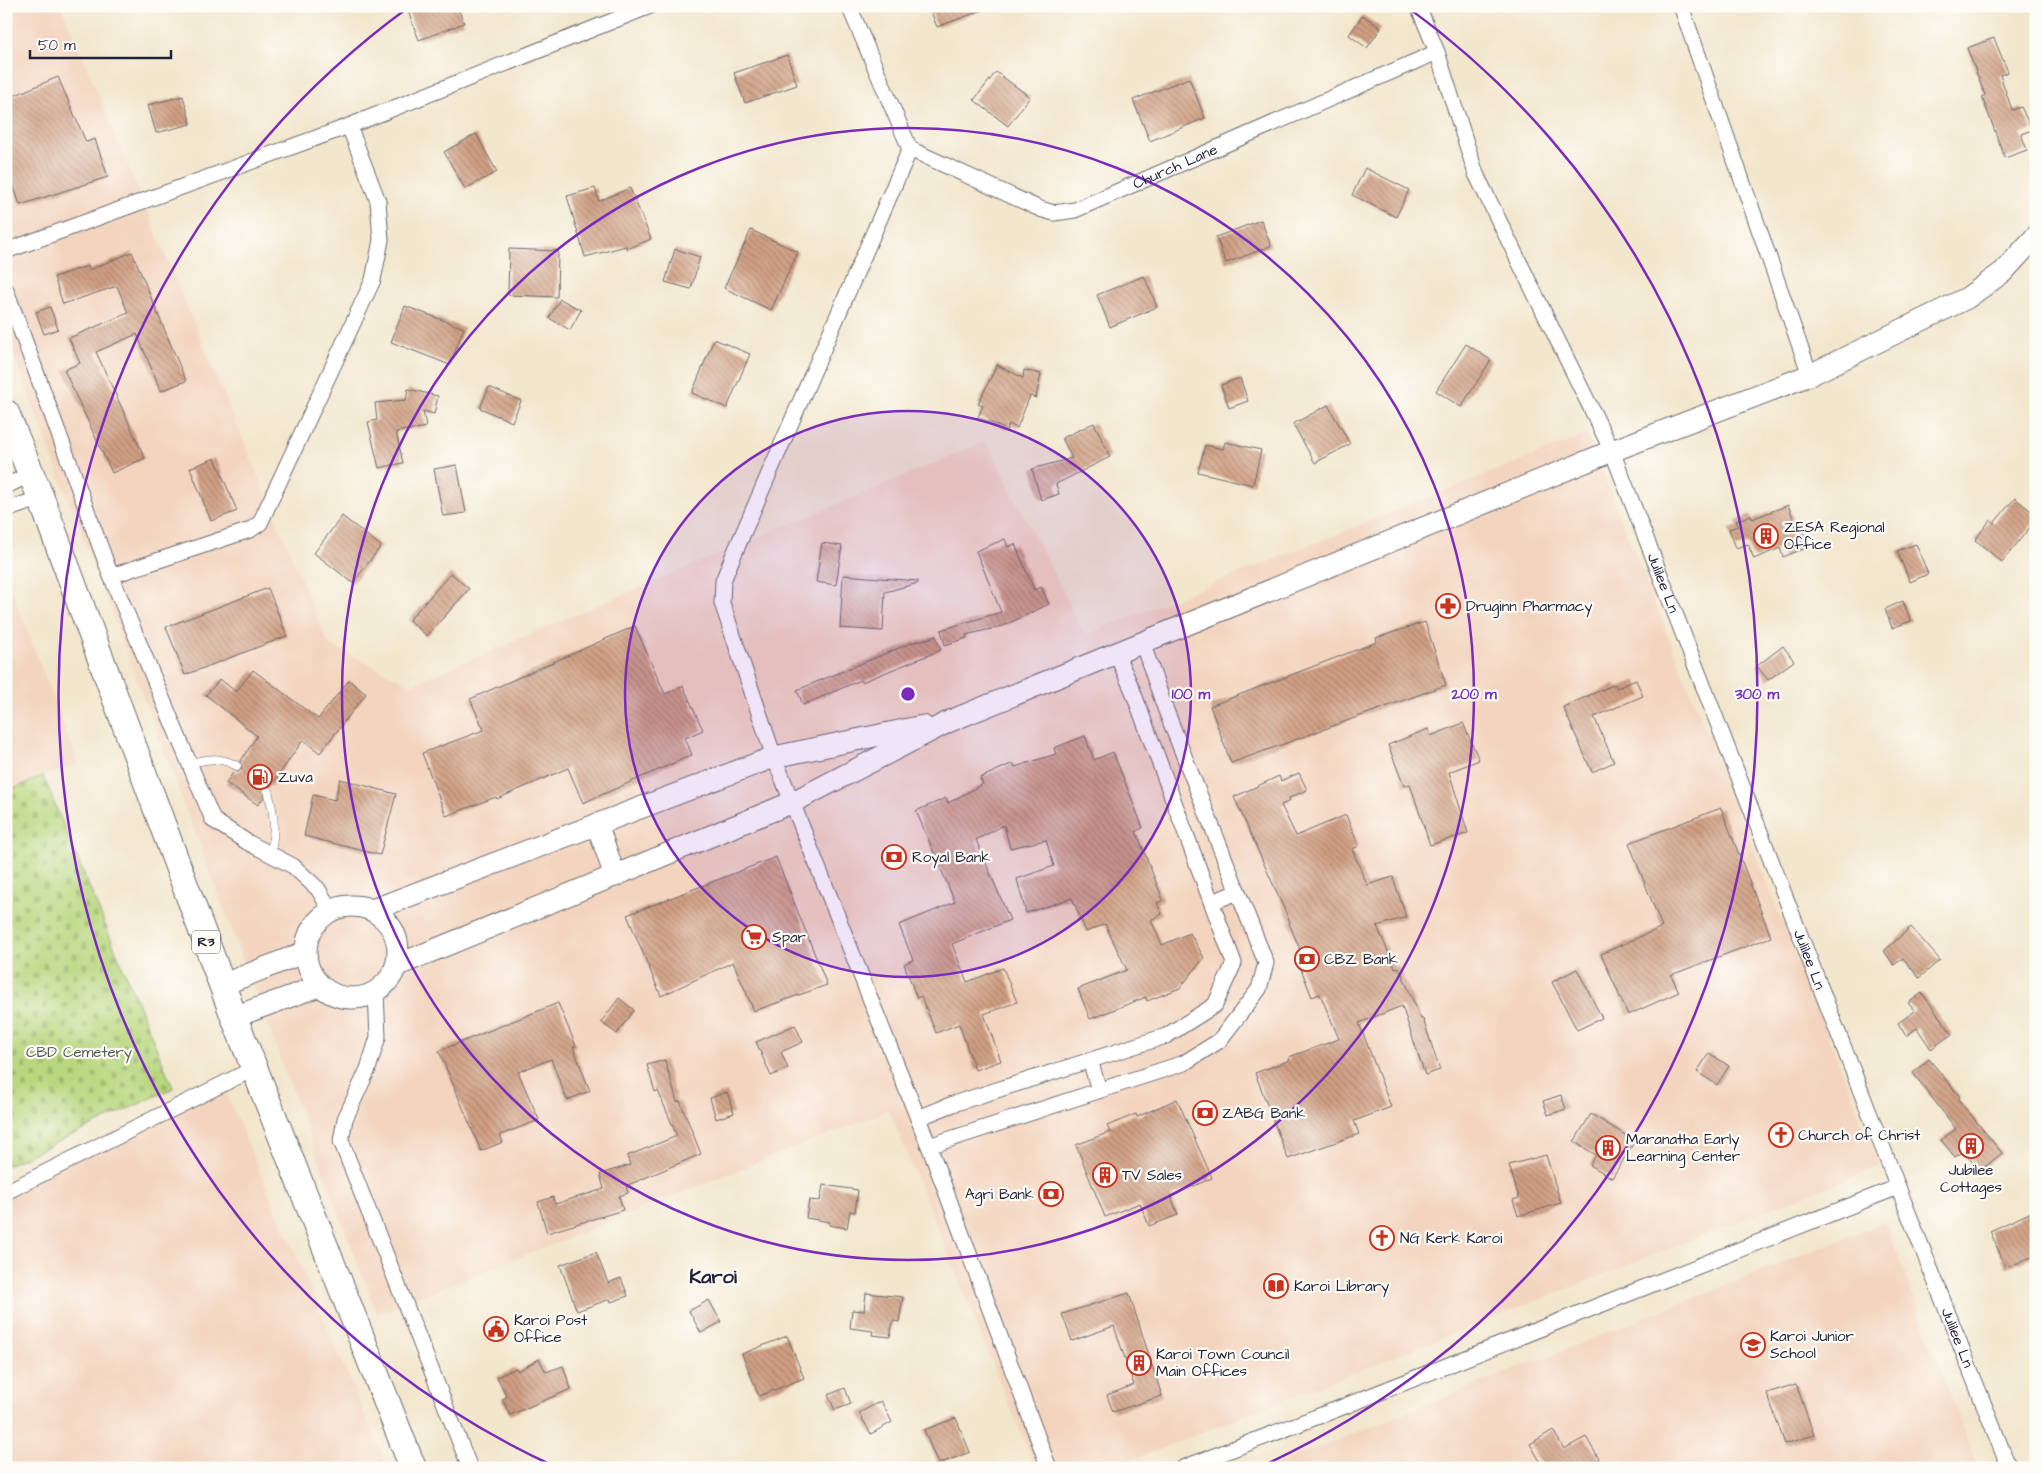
<svg xmlns="http://www.w3.org/2000/svg" width="2042" height="1474" viewBox="0 0 2042 1474" font-family="'Architects Daughter',sans-serif">
<style>
.built{fill:#f3d4be}
.cemetery{fill:url(#cemetery-stones);stroke:#6d7c5c}
.building{fill:url(#building-back-hatch)}
.lines{fill:none;stroke-linecap:round;stroke-linejoin:round}
.lane-casing{stroke:#6b676e;stroke-width:9}
.street-casing{stroke:#6b676e;stroke-width:17}
.secondary-casing{stroke:#6b676e;stroke-width:23}
.highway-casing{stroke:#6b676e;stroke-width:28}
.lane{stroke:#fff;stroke-width:8}
.street{stroke:#fff;stroke-width:15}
.secondary{stroke:#fff;stroke-width:21}
.highway{stroke:#fff;stroke-width:26}
.ring{fill:none;stroke:#7b2cbf;stroke-width:2.5}
.labels{text-anchor:middle;dominant-baseline:central;stroke-width:4.5;stroke-linejoin:round;paint-order:stroke}
.shield{fill:#fdfcf7;stroke:#646373;stroke-width:1}
.shield-label{font-size:14px;font-weight:bold;fill:#22223b}
.street-label{font-size:15px;fill:#22223b;stroke:#fdfcf7}
.poi-label{font-size:15px;fill:#22223b;stroke:#fdfcf7;text-anchor:start}
.park-label{font-size:15px;fill:#4f584f;stroke:#fdfcf7}
.district-label{font-size:20px;font-weight:bold;fill:#22223b;stroke:#fdfcf7}
.centre{fill:#7b2cbf;stroke:#fdfcf7;stroke-width:2.5}
.ring-label{font-size:15px;text-anchor:middle;font-weight:bold;fill:#7b2cbf;stroke:#fdfcf7;stroke-width:4.5;stroke-linejoin:round;paint-order:stroke}
</style>
<defs>
<pattern id="cemetery-stones" width="16" height="16" patternUnits="userSpaceOnUse" patternTransform="scale(1.25)"><rect width="16" height="16" fill="#b8d77e"/><path d="M2 7V4a2 2 0 0 1 4 0v3zM10 15v-3a2 2 0 0 1 4 0v3z" fill="#9eb86e"/></pattern>
<pattern id="building-back-hatch" width="6" height="6" patternUnits="userSpaceOnUse" patternTransform="scale(1.25)"><rect width="6" height="6" fill="#d09f82"/><path d="M-1 5l2 2M0 0l6 6M5-1l2 2" fill="none" stroke="#a8816c"/></pattern>
</defs>
<rect width="100%" height="100%" fill="#fdfcf7"/>
<filter id="ink" filterUnits="userSpaceOnUse"><feTurbulence type="fractalNoise" baseFrequency=".02" numOctaves="2"/><feDisplacementMap in="SourceGraphic" scale="10" xChannelSelector="R" yChannelSelector="G"/><feConvolveMatrix kernelMatrix="1 2 1 2 8 2 1 2 1" color-interpolation-filters="sRGB"/></filter>
<filter id="wash" filterUnits="userSpaceOnUse"><feTurbulence type="fractalNoise" baseFrequency=".0096" numOctaves="4" result="noise"/><feDisplacementMap in="SourceGraphic" scale="20" xChannelSelector="R" yChannelSelector="G"/><feGaussianBlur stdDeviation="1.12" result="paint"/><feColorMatrix in="noise" values="0 0 0 0 0 0 0 0 0 0 0 0 0 0 0 0 0 1.4 0 .05"/><feComposite in="paint" operator="in"/></filter>
<g filter="url(#wash)">
<rect width="100%" height="100%" fill="#f2e6cc"/>
<g class="built">
<polygon points="6,6 61,6 328,643 410,685 986,441 1085,635 1587,434 1880,1166 1111,1468 1035,1468 889,1110 377,1314 6,334"/>
<polygon points="6,576 79,765 43,776 6,792"/>
<polygon points="222,1084 388,1468 6,1468 6,1183"/>
<polygon points="1885,1222 1978,1468 1267,1468"/>
</g>
<polygon class="cemetery" points="43,776 173,1088 6,1166 6,792"/>
<g id="blocks">
<g class="building">
<polygon points="406,6 457,6 464,23 419,40"/>
<polygon points="929,6 987,6 988,8 937,27"/>
<polygon points="1363,15 1381,28 1367,48 1349,35"/>
<polygon points="1994,38 2008,72 2000,75 2012,110 2021,107 2032,130 2021,134 2027,150 2005,158 1982,97 1985,95 1967,48"/>
<polygon points="787,55 797,85 745,103 734,73"/>
<polygon points="996,72 1030,97 1008,126 974,100"/>
<polygon points="58,77 86,142 95,139 108,177 20,205 6,164 6,99"/>
<polygon points="1189,78 1205,118 1150,141 1133,100"/>
<polygon points="183,96 191,124 156,133 148,105"/>
<polygon points="476,134 497,172 465,189 444,152"/>
<polygon points="1365,168 1409,190 1396,217 1352,195"/>
<polygon points="595,188 599,201 630,188 651,239 627,249 626,246 585,257 567,196"/>
<polygon points="1261,220 1271,246 1226,263 1216,237"/>
<polygon points="751,230 798,252 771,310 724,288"/>
<polygon points="509,249 558,251 557,297 508,295"/>
<polygon points="675,249 700,257 691,289 665,282"/>
<polygon points="132,252 186,381 161,391 137,334 96,352 145,458 112,473 64,370 80,363 69,338 128,313 117,286 63,304 54,277 88,266 89,270"/>
<polygon points="1144,276 1157,307 1110,327 1097,295"/>
<polygon points="560,299 581,310 570,330 549,318"/>
<polygon points="405,306 464,328 450,365 391,342"/>
<polygon points="50,307 58,329 44,334 36,312"/>
<polygon points="714,339 750,354 727,408 692,393"/>
<polygon points="1466,344 1491,360 1461,407 1436,391"/>
<polygon points="997,365 1023,378 1024,370 1041,374 1036,398 1030,396 1017,428 1009,424 1007,430 978,417 983,406 978,404"/>
<polygon points="1240,378 1248,401 1229,408 1221,385"/>
<polygon points="489,387 521,401 512,422 480,408"/>
<polygon points="408,389 438,396 434,414 423,411 426,427 396,432 403,463 379,468 368,422 377,420 375,403 406,400"/>
<polygon points="1328,405 1350,444 1315,463 1293,424"/>
<polygon points="1094,423 1110,457 1056,484 1059,494 1041,500 1032,469 1072,458 1062,438"/>
<polygon points="1225,442 1261,450 1253,485 1198,472 1205,445 1223,449"/>
<polygon points="215,458 237,511 211,521 190,468"/>
<polygon points="457,465 466,513 443,516 434,469"/>
<polygon points="2015,498 2036,515 2036,520 2002,562 1975,540 1990,520 1994,523"/>
<polygon points="1788,505 1805,548 1783,557 1780,548 1754,559 1748,544 1736,548 1729,529 1738,526 1736,521 1751,515 1752,519"/>
<polygon points="342,516 381,546 353,583 314,553"/>
<polygon points="1005,539 1008,547 1015,544 1034,590 1041,587 1049,604 1003,626 966,635 967,638 945,645 941,630 1001,612 976,551"/>
<polygon points="822,543 842,546 836,585 816,582"/>
<polygon points="1916,544 1928,574 1910,582 1897,551"/>
<polygon points="451,573 469,589 427,636 409,620"/>
<polygon points="843,575 918,581 918,583 885,592 883,631 840,628"/>
<polygon points="268,588 287,636 185,675 166,627"/>
<polygon points="1903,601 1911,621 1892,628 1885,609"/>
<polygon points="1425,622 1446,685 1231,763 1210,706 1377,642 1376,638"/>
<polygon points="635,626 665,694 683,686 703,730 685,738 692,755 583,803 568,768 497,799 496,797 446,816 422,753 484,730 470,699"/>
<polygon points="936,636 941,650 862,682 861,680 803,705 797,690 916,641 916,642"/>
<polygon points="1783,646 1794,661 1768,680 1757,666"/>
<polygon points="253,670 318,719 349,680 366,694 320,753 303,740 271,786 267,786 264,787 264,797 258,805 226,783 234,771 238,772 242,769 240,762 257,736 206,695 220,679 236,692"/>
<polygon points="1636,680 1643,696 1594,717 1614,762 1592,772 1563,707 1615,684 1617,688"/>
<polygon points="1463,723 1479,760 1449,772 1468,833 1430,845 1410,784 1404,786 1388,745 1428,729 1431,736"/>
<polygon points="1085,736 1094,760 1113,752 1143,828 1136,831 1163,900 1157,903 1162,914 1151,920 1162,945 1190,933 1204,958 1180,988 1147,1001 1146,997 1090,1019 1078,989 1127,970 1105,924 1086,932 1072,898 1026,913 1017,879 1054,866 1046,840 1010,848 1004,825 976,840 1010,920 952,944 967,982 1003,968 1017,1002 984,1014 1001,1061 975,1070 959,1024 936,1033 921,996 917,998 904,964 913,960 899,925 955,902 916,811 946,798 948,803 983,784 980,778 1013,763 1015,767 1056,754 1054,748"/>
<polygon points="1299,773 1307,790 1289,798 1290,801 1281,805 1296,836 1346,815 1359,846 1352,849 1367,885 1393,877 1406,917 1377,926 1395,968 1399,967 1421,1019 1423,1019 1440,1070 1425,1075 1402,1006 1359,1023 1391,1107 1354,1121 1359,1134 1288,1159 1255,1073 1290,1060 1289,1057 1339,1039 1320,994 1312,997 1297,959 1303,957 1289,923 1290,922 1234,797 1279,776 1281,781"/>
<polygon points="340,779 396,794 380,855 304,836 313,795 335,800"/>
<polygon points="1721,808 1771,937 1671,975 1679,992 1628,1015 1601,954 1662,927 1629,843"/>
<polygon points="776,857 827,985 754,1011 733,962 661,996 627,915"/>
<polygon points="1911,927 1940,960 1919,978 1903,958 1894,965 1884,951"/>
<polygon points="1577,969 1602,1018 1577,1030 1552,982"/>
<polygon points="1922,993 1952,1034 1931,1049 1917,1028 1906,1036 1898,1023 1915,1011 1908,1003"/>
<polygon points="619,998 634,1010 617,1034 601,1022"/>
<polygon points="558,1003 576,1046 573,1047 590,1091 567,1100 551,1059 518,1072 539,1120 500,1135 503,1142 481,1151 439,1051"/>
<polygon points="795,1025 803,1042 781,1052 788,1068 771,1076 756,1042"/>
<polygon points="1709,1053 1729,1066 1717,1085 1697,1072"/>
<polygon points="1929,1059 1960,1097 1958,1099 2002,1153 1980,1171 1963,1151 1955,1157 1941,1140 1956,1129 1913,1073"/>
<polygon points="665,1060 677,1102 680,1101 701,1154 626,1186 628,1193 619,1196 623,1210 547,1233 538,1202 553,1197 555,1204 604,1189 600,1174 630,1165 627,1156 677,1136 658,1091 655,1092 647,1065"/>
<polygon points="727,1092 734,1113 716,1119 710,1098"/>
<polygon points="1561,1095 1566,1109 1548,1115 1543,1101"/>
<polygon points="1177,1099 1212,1178 1171,1196 1178,1215 1149,1226 1140,1203 1105,1217 1076,1145 1110,1132 1107,1126 1136,1114 1137,1117"/>
<polygon points="1591,1114 1635,1141 1612,1178 1590,1165 1596,1155 1574,1142"/>
<polygon points="1546,1155 1561,1203 1518,1216 1513,1200 1519,1198 1509,1165"/>
<polygon points="823,1185 858,1190 855,1212 850,1211 847,1228 829,1225 830,1222 806,1218 809,1200 820,1201"/>
<polygon points="2036,1210 2036,1255 2006,1268 1990,1231"/>
<polygon points="596,1252 608,1283 621,1278 628,1296 611,1302 610,1299 577,1311 560,1265"/>
<polygon points="866,1293 903,1297 899,1322 893,1321 890,1337 872,1335 873,1331 850,1328 852,1310 864,1311"/>
<polygon points="1129,1293 1162,1396 1113,1412 1107,1395 1134,1385 1114,1326 1072,1341 1062,1314"/>
<polygon points="709,1300 721,1322 701,1333 689,1311"/>
<polygon points="787,1336 804,1378 759,1396 742,1354"/>
<polygon points="539,1359 546,1372 563,1366 571,1389 510,1415 502,1399 507,1397 497,1377 516,1368 518,1371"/>
<polygon points="1796,1384 1814,1435 1785,1444 1767,1393"/>
<polygon points="845,1388 851,1404 835,1410 828,1395"/>
<polygon points="881,1401 892,1422 871,1434 859,1413"/>
<polygon points="956,1418 970,1452 938,1464 924,1430"/>
<polygon points="1553,1430 1564,1449 1586,1437 1599,1459 1585,1468 1544,1468 1530,1444"/>
</g>
</g>
</g>
<g filter="url(#ink)">
<use href="#blocks" fill-opacity="0" stroke="#6b676e" stroke-width="1"/>
<g class="lines">
<defs>
<g id="lane">
<path d="M190,763C210,759 218,756 237,766"/>
<path d="M268,791C275,816 275,828 271,854"/>
</g>
<g id="street">
<polyline points="849,6 910,149 731,561 723,581 722,603 774,757 929,1146 1049,1468"/>
<path id="s1" d="M1418,6L1437,52L1476,174L1612,451L1898,1187L2009,1468"/>
<polyline points="1681,6 1810,375"/>
<path id="s2" d="M910,149L1040,209L1054,213L1075,210L1437,52"/>
<polyline points="6,251 349,126 650,6"/>
<polyline points="6,290 111,576 213,820 247,842 293,866 318,889 331,911"/>
<polyline points="6,486 31,474"/>
<polyline points="6,510 41,498"/>
<polyline points="111,576 250,530 260,523 373,280 381,240 378,201 349,126"/>
<polyline points="1212,902 1238,892"/>
<polyline points="376,993 378,1037 368,1069 345,1119 341,1141 470,1468"/>
<polyline points="1090,1060 1099,1090"/>
<polyline points="918,1118 953,1104 1166,1036 1215,1005 1234,963 1132,689 1116,653"/>
<polyline points="929,1146 1184,1063 1219,1041 1259,989 1266,963 1165,708 1142,642"/>
<polyline points="6,1192 255,1068"/>
<polyline points="1183,1468 1340,1408 1898,1187"/>
</g>
<g id="secondary">
<polyline points="597,824 615,876"/>
<circle cx="352" cy="952" r="46"/>
<polyline points="372,910 774,757 923,726"/>
<polyline points="398,965 793,802 950,721 1612,451 1810,375 1967,298 2003,272 2036,236"/>
<polyline points="222,985 305,952"/>
<polyline points="234,1017 319,986"/>
</g>
<polyline id="highway" points="6,413 41,498 234,1017 413,1468"/>
</defs>
<use href="#lane" class="lane-casing"/>
<use href="#street" class="street-casing"/>
<use href="#secondary" class="secondary-casing"/>
<use href="#highway" class="highway-casing"/>
<use href="#lane" class="lane"/>
<use href="#street" class="street"/>
<use href="#secondary" class="secondary"/>
<use href="#highway" class="highway"/>
</g>
</g>
<circle cx="908" cy="694" r="283" fill="#7b2cbf" fill-opacity=".12"/>
<g class="ring">
<circle cx="908" cy="694" r="283"/>
<circle cx="908" cy="694" r="566"/>
<path d="M556 1467A849 849 0 0 1 409 7M1407 7A849 849 0 0 1 1260 1467"/>
</g>
<defs>
<symbol id="building-ring" viewBox="-11 -11 22 22"><circle r="9.5" fill="#fdfcf7" stroke="#c8321e" stroke-width="1.5"/><path d="M-4-6H4V6H1V3H-1V6H-4ZM-2.5-4.3h1.7v1.8h-1.7ZM.8-4.3h1.7v1.8H.8ZM-2.5-1h1.7V.8h-1.7ZM.8-1h1.7V.8H.8Z" fill="#c8321e"/></symbol>
<symbol id="pharmacy-ring" viewBox="-11 -11 22 22"><circle r="9.5" fill="#fdfcf7" stroke="#c8321e" stroke-width="1.5"/><path d="M-2-6h4v4h4v4h-4v4h-4v-4h-4v-4h4Z" fill="#c8321e"/></symbol>
<symbol id="fuel-ring" viewBox="-11 -11 22 22"><circle r="9.5" fill="#fdfcf7" stroke="#c8321e" stroke-width="1.5"/><path d="M-5.5-6h7V0h2V4h1.3V-2.5L3-4.5l.8-.8L6-3V5H2.5V1h-1V6h-7ZM-4.2-4.7v3.2H.2V-4.7Z" fill="#c8321e"/></symbol>
<symbol id="bank-ring" viewBox="-11 -11 22 22"><circle r="9.5" fill="#fdfcf7" stroke="#c8321e" stroke-width="1.5"/><path d="M-6-4H6V4H-6ZM0-2.3a2.3 2.3 0 1 0 0 4.6a2.3 2.3 0 1 0 0-4.6Z" fill="#c8321e"/></symbol>
<symbol id="supermarket-ring" viewBox="-11 -11 22 22"><circle r="9.5" fill="#fdfcf7" stroke="#c8321e" stroke-width="1.5"/><path d="M-6-5.5h2.5l.6 2H6L4.5 2H-2.5L-4.4-4H-6ZM-1.5 3.2a1.3 1.3 0 1 0 .1 0ZM3 3.2a1.3 1.3 0 1 0 .1 0Z" fill="#c8321e"/></symbol>
<symbol id="church-ring" viewBox="-11 -11 22 22"><circle r="9.5" fill="#fdfcf7" stroke="#c8321e" stroke-width="1.5"/><path d="M-1.2-6h2.4v3.5h3.3v2.4h-3.3V6h-2.4V-.1h-3.3v-2.4h3.3Z" fill="#c8321e"/></symbol>
<symbol id="library-ring" viewBox="-11 -11 22 22"><circle r="9.5" fill="#fdfcf7" stroke="#c8321e" stroke-width="1.5"/><path d="M-6-4Q-3-5.5-.7-3.5V5Q-3 3-6 4ZM6-4Q3-5.5 .7-3.5V5Q3 3 6 4Z" fill="#c8321e"/></symbol>
<symbol id="civic-ring" viewBox="-11 -11 22 22"><circle r="9.5" fill="#fdfcf7" stroke="#c8321e" stroke-width="1.5"/><path d="M-.6-6.5H3V-4.5H.6V-3L4-1V1h2V6H-6V1h2V-1L-.6-3ZM-1.2 2.5V6h2.4V2.5Z" fill="#c8321e"/></symbol>
<symbol id="school-ring" viewBox="-11 -11 22 22"><circle r="9.5" fill="#fdfcf7" stroke="#c8321e" stroke-width="1.5"/><path d="M0-5L7-2L0 1L-7-2ZM-4 1L0 2.5L4 1V4Q0 6-4 4Z" fill="#c8321e"/></symbol>
</defs>
<g fill-rule="evenodd">
<use href="#building-ring" x="1752" y="522" width="28" height="28"/>
<use href="#pharmacy-ring" x="1434" y="592" width="28" height="28"/>
<use href="#fuel-ring" x="246" y="763" width="28" height="28"/>
<use href="#bank-ring" x="880" y="843" width="28" height="28"/>
<use href="#supermarket-ring" x="740" y="923" width="28" height="28"/>
<use href="#bank-ring" x="1293" y="945" width="28" height="28"/>
<use href="#bank-ring" x="1191" y="1099" width="28" height="28"/>
<use href="#church-ring" x="1767" y="1121" width="28" height="28"/>
<use href="#building-ring" x="1957" y="1132" width="28" height="28"/>
<use href="#building-ring" x="1594" y="1134" width="28" height="28"/>
<use href="#building-ring" x="1091" y="1161" width="28" height="28"/>
<use href="#bank-ring" x="1037" y="1180" width="28" height="28"/>
<use href="#church-ring" x="1368" y="1224" width="28" height="28"/>
<use href="#library-ring" x="1262" y="1272" width="28" height="28"/>
<use href="#civic-ring" x="482" y="1315" width="28" height="28"/>
<use href="#school-ring" x="1739" y="1331" width="28" height="28"/>
<use href="#building-ring" x="1125" y="1349" width="28" height="28"/>
</g>
<g class="labels">
<rect class="shield" x="192" y="930.5" width="28" height="23" rx="4"/>
<g class="shield-label">
<text x="206" y="942">R3</text>
</g>
<g class="street-label">
<text stroke="none"><textPath href="#s2" startOffset="288">Church Lane</textPath></text>
<text stroke="none"><textPath href="#s1" startOffset="628">Julilee Ln</textPath></text>
<text stroke="none"><textPath href="#s1" startOffset="1032">Julilee Ln</textPath></text>
<text stroke="none"><textPath href="#s1" startOffset="1438">Julilee Ln</textPath></text>
</g>
<g class="poi-label">
<text x="1784" y="527">ZESA Regional<tspan x="1784" dy="17">Office</tspan></text>
<text x="1466" y="606">Druginn Pharmacy</text>
<text x="278" y="777">Zuva</text>
<text x="912" y="857">Royal Bank</text>
<text x="772" y="937">Spar</text>
<text x="1324" y="959">CBZ Bank</text>
<text x="1222" y="1113">ZABG Bank</text>
<text x="1798" y="1135">Church of Christ</text>
<text x="1626" y="1139">Maranatha Early<tspan x="1626" dy="17">Learning Center</tspan></text>
<text x="1971" y="1170" text-anchor="middle">Jubilee<tspan x="1971" dy="17">Cottages</tspan></text>
<text x="1122" y="1175">TV Sales</text>
<text x="1034" y="1194" text-anchor="end">Agri Bank</text>
<text x="1400" y="1238">NG Kerk Karoi</text>
<text x="1294" y="1286">Karoi Library</text>
<text x="514" y="1320">Karoi Post<tspan x="514" dy="17">Office</tspan></text>
<text x="1770" y="1336">Karoi Junior<tspan x="1770" dy="17">School</tspan></text>
<text x="1156" y="1354">Karoi Town Council<tspan x="1156" dy="17">Main Offices</tspan></text>
</g>
<g class="park-label">
<text x="79" y="1052">CBD Cemetery</text>
</g>
<g class="district-label">
<text x="713" y="1277">Karoi</text>
</g>
</g>
<circle cx="908" cy="694" r="8" class="centre"/>
<g class="ring-label">
<text x="1191" y="699">100 m</text>
<text x="1474" y="699">200 m</text>
<text x="1757" y="699">300 m</text>
</g>
<rect width="2042" height="1474" fill="none" stroke="#fdfcf7" stroke-width="25"/>
<path d="M30 50v8h141v-8" fill="none" stroke="#22223b" stroke-width="2.5"/>
<text x="38" y="50" font-size="15" fill="#22223b" stroke="#fdfcf7" stroke-width="4" paint-order="stroke">50 m</text>
</svg>
